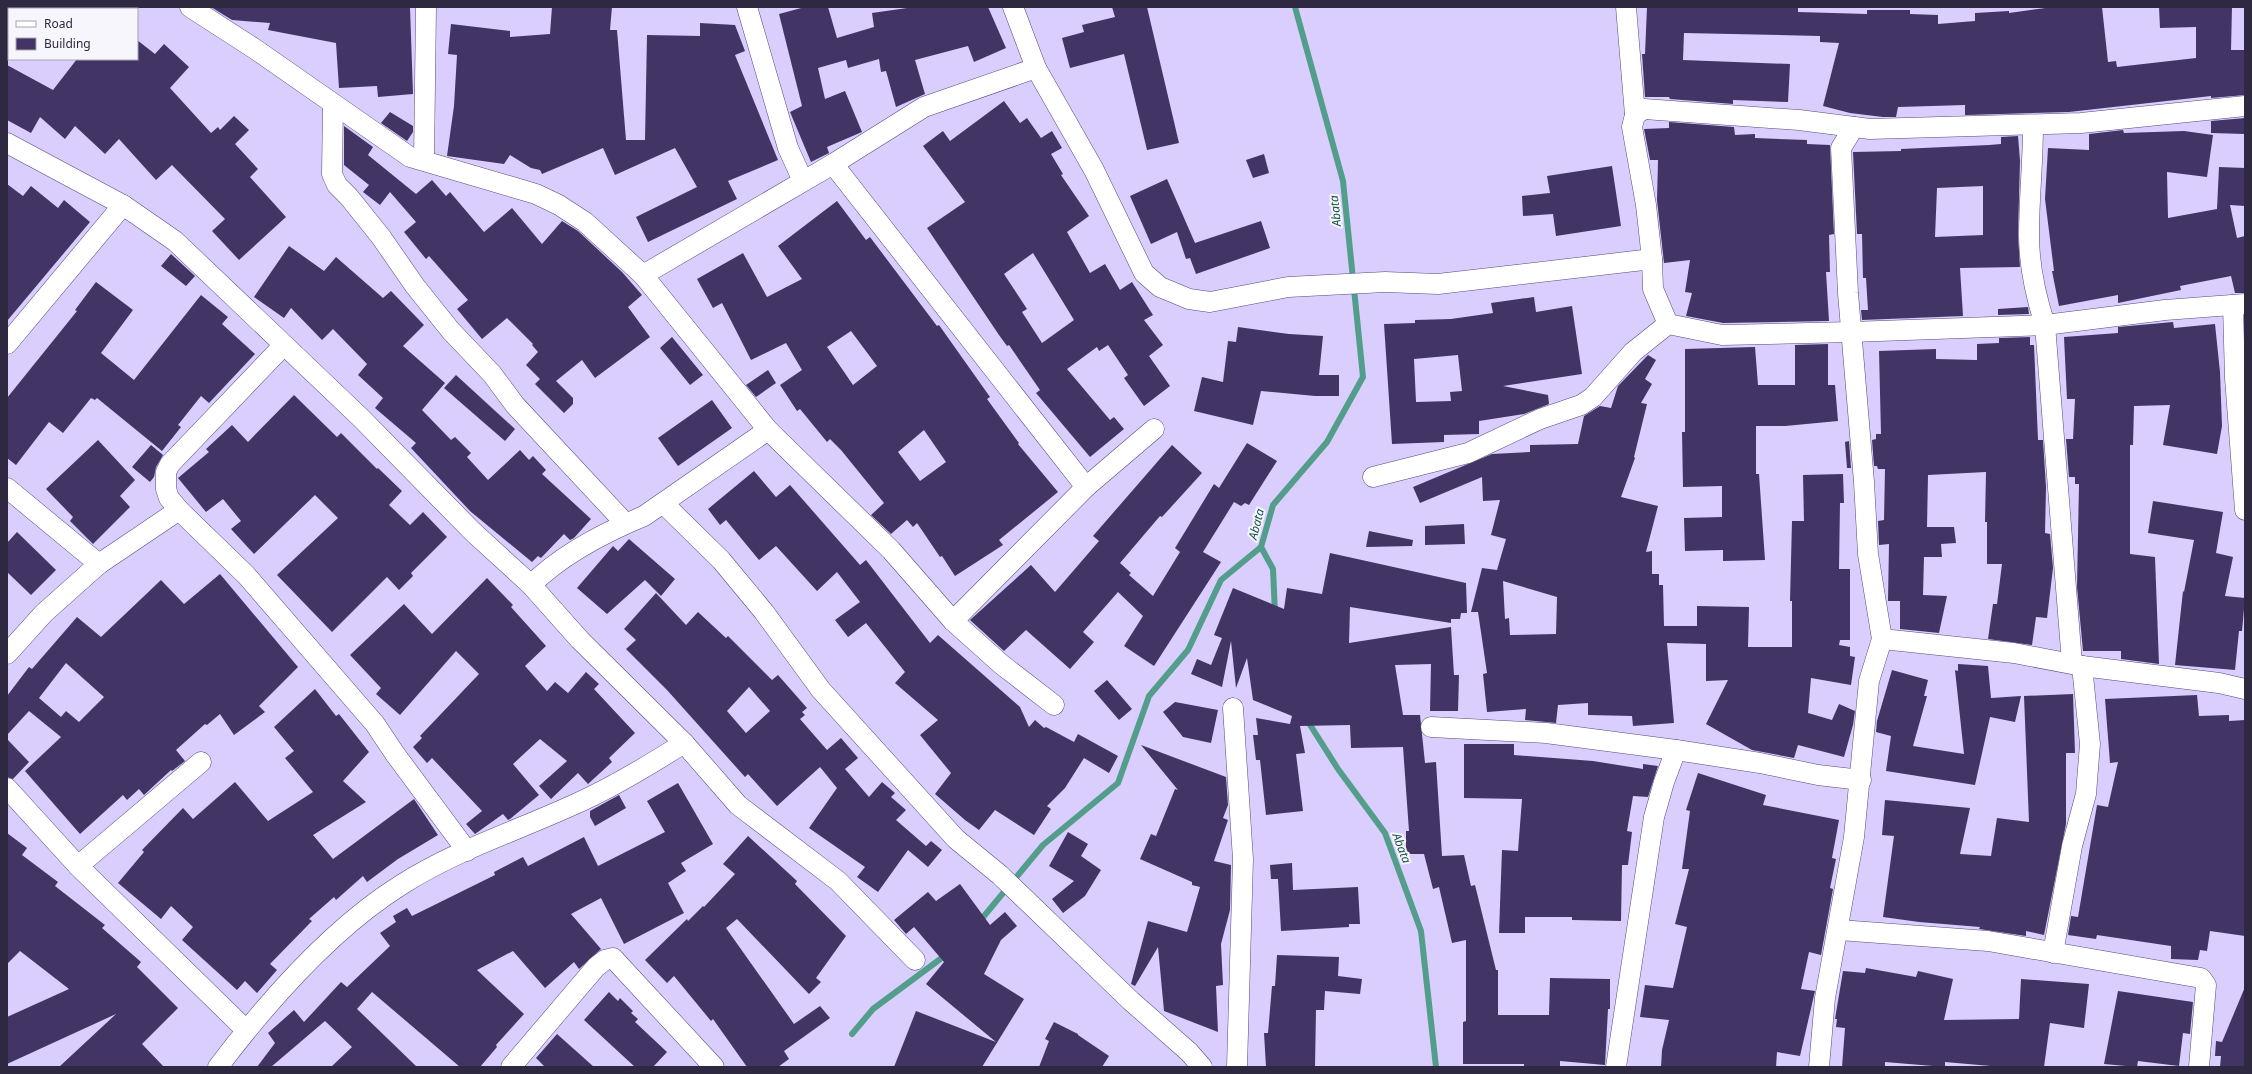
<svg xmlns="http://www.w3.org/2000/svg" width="2252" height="1074" viewBox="0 0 2252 1074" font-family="'Noto Sans',sans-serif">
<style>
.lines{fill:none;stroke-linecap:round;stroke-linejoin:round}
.stream{stroke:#529e8b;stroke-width:6}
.building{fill:#423565;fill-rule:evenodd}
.minor-casing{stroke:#57497c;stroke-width:21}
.minor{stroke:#fff;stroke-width:20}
.labels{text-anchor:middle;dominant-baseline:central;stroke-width:4;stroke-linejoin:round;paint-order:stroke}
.water-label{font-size:12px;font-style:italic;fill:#185749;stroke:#f7f6fc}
</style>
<rect width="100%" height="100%" fill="#d9cefe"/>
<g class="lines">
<g class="stream">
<polyline points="1275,613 1273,569 1261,547 1273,505 1327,442 1363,377 1343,181 1295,7"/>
<polyline points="1307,720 1338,769 1385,833 1421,931 1436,1067"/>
<polyline points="979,922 1043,845 1118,783 1149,696 1188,650 1221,580 1261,547"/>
<polyline points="852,1034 873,1009 947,954"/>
</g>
</g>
<g class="building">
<polygon points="211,7 410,7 413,94 378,97 377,86 339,88 336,43 268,30 270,23 232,20"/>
<polygon points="552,7 612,7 610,30 617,30 626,140 645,140 647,35 700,36 700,23 735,25 745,51 735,55 778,160 728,181 737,199 648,242 636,217 697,187 675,148 615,175 603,148 542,174 540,170 531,168 510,155 504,164 447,156 454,106 457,55 448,54 451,24 510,31 510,37 550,34"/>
<polygon points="805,7 828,7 837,38 874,27 872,13 914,7 988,7 1006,48 974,62 968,46 915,60 925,94 896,107 886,71 881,72 879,59 848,68 846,60 818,68 825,99 845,91 862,132 827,147 829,153 811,162 790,112 802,106 779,14"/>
<polygon points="1112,7 1147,7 1179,143 1147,150 1124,54 1070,68 1062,38 1084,32 1082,25 1115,17"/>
<polygon points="1647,7 1798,7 1798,12 1867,14 1867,10 1910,10 1910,14 1938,15 1938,24 1975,21 1975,13 2009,11 2009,13 2053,7 2102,7 2108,62 2116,61 2117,67 2196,58 2196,27 2160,28 2159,7 2232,7 2231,50 2245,50 2245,95 2211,98 2211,96 2069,112 1967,115 1965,115 1965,105 1898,107 1896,117 1883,117 1850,113 1823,106 1839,43 1820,42 1820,36 1684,33 1683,60 1790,64 1788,102 1733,100 1733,104 1670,99 1669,97 1645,97 1642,54 1645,54"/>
<polygon points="137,40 155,54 164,44 189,67 170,88 211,133 218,127 220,130 234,116 249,130 235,144 258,169 250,177 286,217 239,260 212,231 225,219 172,165 156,180 119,139 105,154 75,126 65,139 40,117 31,133 7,120 7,65 53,90 77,59 137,59"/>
<path d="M1004,101L1020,123L1027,118L1041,138L1052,131L1062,148L1051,154L1063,174L1061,175L1089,216L1067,232L1090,273L1105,264L1120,290L1132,282L1153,315L1144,320L1163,345L1149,356L1170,386L1144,406L1124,378L1128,375L1108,345L1099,351L1097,347L1067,369L1110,420L1114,417L1124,429L1090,457L1036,393L1040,390L1009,345L1007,346L999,335L927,228L965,202L923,146L943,131L950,141ZM1033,253L1074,320L1042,343L1022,312L1027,309L1004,274Z"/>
<polygon points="390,112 413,126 413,132 407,141 381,123"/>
<polygon points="2245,118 2245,134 2211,133 2211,121"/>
<polygon points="1669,122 1734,127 1735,135 1755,134 1755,138 1807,140 1807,144 1830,145 1834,234 1829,235 1830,272 1826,272 1829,321 1723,323 1686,316 1692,293 1685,292 1690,260 1664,263 1657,200 1658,160 1650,160 1644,129 1669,128"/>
<polygon points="344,126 373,147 368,155 416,194 432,180 446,196 450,192 484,232 512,208 542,244 562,221 578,231 622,272 642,295 628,307 650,337 595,378 582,360 556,381 573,398 573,404 564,413 535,384 540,379 526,365 538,352 532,345 533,344 507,318 482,339 457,309 468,300 429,256 426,259 404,232 416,222 390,192 380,205 363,192 369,185 344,165"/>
<polygon points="2123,130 2124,133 2184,131 2213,135 2207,177 2167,172 2168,218 2217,209 2219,167 2245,168 2245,206 2230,205 2237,238 2245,236 2245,293 2235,293 2231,276 2180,286 2181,290 2118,303 2118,295 2059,306 2052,271 2054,271 2045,199 2048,148 2089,150 2089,134"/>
<path d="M2018,136L2020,161L2018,235L2020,267L1960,268L1963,316L1862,320L1861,310H1868L1866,278H1863L1862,234H1857L1853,152L1901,151V149L1989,145L2001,144V137ZM1983,186V235L1935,237L1937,188Z"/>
<polygon points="1264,154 1269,173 1253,178 1246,160"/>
<polygon points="1612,166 1621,226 1556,236 1553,214 1523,216 1522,196 1550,193 1547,176"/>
<polygon points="1167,179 1195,243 1261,221 1270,248 1196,274 1190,258 1186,259 1177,232 1151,244 1130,196"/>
<polygon points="7,184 23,196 31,186 58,208 64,200 90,222 7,321"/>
<path d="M837,201L866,240L870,237L937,326L939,325L990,397L987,399L1019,443L1018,444L1058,492L999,540L1003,545L955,576L942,556L940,557L917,523L913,527L907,520L891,534L871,515L884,503L841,450L830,439L827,442L800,409L797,411L780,385L802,370L786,343L751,360L722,303L713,308L697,279L743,253L767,297L802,279L778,246ZM851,331L877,366L853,385L827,347ZM924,430L946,462L920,481L898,452Z"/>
<polygon points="289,246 324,271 336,257 383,298 391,291 424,325 403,346 445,383 422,410 451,440 455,437 471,453 467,457 488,480 520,450 529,460 533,456 546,470 542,474 591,519 574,538 570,540 564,534 541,558 538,556 532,562 470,511 411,448 416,443 375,408 383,398 358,375 367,364 333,329 322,340 291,308 284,318 254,297"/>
<polygon points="171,254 195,276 186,286 161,266"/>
<polygon points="96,282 133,310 101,353 134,380 201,295 228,317 222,324 255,354 209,403 201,396 178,425 181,427 162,451 97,398 95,400 91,398 63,433 49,422 16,465 7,458 7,398 77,311 75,310"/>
<path d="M1534,297L1536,312L1572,306L1582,374L1503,386L1548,395L1549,404L1524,414L1479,421V434L1444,435V442L1392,444L1384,324L1415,323V320L1451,319L1493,313L1491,303ZM1458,355L1462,391L1450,392L1451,401L1416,402L1414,359Z"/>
<polygon points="2028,307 2029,314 1998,315 1998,309"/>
<polygon points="2173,322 2174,328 2215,324 2220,372 2222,426 2217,454 2163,445 2170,405 2134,406 2133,445 2130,445 2130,554 2155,557 2159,664 2121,659 2121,651 2083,651 2077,587 2079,484 2075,484 2075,477 2069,477 2066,439 2073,439 2075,399 2067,399 2064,337 2118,333 2118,327"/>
<polygon points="1238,327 1289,334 1323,336 1319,375 1339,375 1339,396 1315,396 1261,391 1253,425 1194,411 1202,377 1223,382 1228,341 1236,342"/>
<polygon points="672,337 703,375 690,385 660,348"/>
<polygon points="2030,337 2030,345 2034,345 2038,440 2043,440 2046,487 2045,533 2050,534 2053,568 2047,618 2036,617 2032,645 1988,639 1993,604 1997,604 2002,564 1987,564 1987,522 1985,522 1986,472 1928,475 1927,527 1954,527 1956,543 1941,544 1942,557 1924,557 1923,595 1947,596 1939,633 1900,629 1900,601 1888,601 1889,544 1879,545 1878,521 1884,520 1885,469 1878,469 1877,466 1874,466 1872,440 1876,439 1876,434 1881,434 1879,351 1936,349 1936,359 1977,360 1977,344 1999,343 1999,338"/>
<polygon points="1828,344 1828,385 1835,385 1838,421 1785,426 1756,426 1756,474 1759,474 1765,560 1723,561 1723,550 1685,551 1684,518 1722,517 1722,486 1683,487 1682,432 1685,432 1685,349 1755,347 1758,385 1795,385 1795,345"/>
<path d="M1648,355L1656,360L1645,379L1652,384L1641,403L1647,404L1634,457L1635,458L1621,497L1658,506L1646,552L1652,551V574H1659V585H1663L1664,626H1697V606L1749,607L1748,647H1792V601H1790L1792,521H1804L1803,475L1843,474L1844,503H1840L1839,569H1850V640H1840L1839,645L1850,647V656L1855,657L1851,685L1811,678L1808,713L1832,720L1839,704L1855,711L1853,725L1844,757L1798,745L1794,758L1752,750L1706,724L1728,680L1706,681V644L1667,643L1674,723L1633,726L1632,716L1588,715V703L1558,705L1556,723L1525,720L1526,709L1487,712L1483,674L1487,673L1478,612H1471L1482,568L1497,570L1506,539L1491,535L1500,500L1483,501L1482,477L1420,503L1413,487L1492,454L1530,452V445L1578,444L1584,416L1600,406L1611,408L1618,386ZM1503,581L1557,597L1556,634L1510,635L1509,618L1505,619Z"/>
<polygon points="768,370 776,383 756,397 746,385"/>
<polygon points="456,375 515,429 505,441 444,388"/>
<polygon points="294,395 337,437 341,433 377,469 378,468 402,491 389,505 410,525 423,512 447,537 411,573 413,576 399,590 387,577 332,632 277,575 338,518 315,495 254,554 231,529 241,521 223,499 206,512 178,478 209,452 206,449 232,425 248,442"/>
<polygon points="712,400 732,428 678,466 658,438"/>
<polygon points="98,440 135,480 120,496 130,507 93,544 70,521 73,517 46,489"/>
<polygon points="1849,441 1851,468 1847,468 1845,442"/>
<polygon points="1247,443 1277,461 1249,505 1245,503 1241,506 1234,502 1203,552 1221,562 1154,666 1124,646 1143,616 1118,592 1083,632 1094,642 1070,669 1026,630 1004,651 970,620 1031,565 1055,592 1099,541 1093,536 1172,445 1202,473 1162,517 1160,516 1120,563 1131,573 1129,575 1153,596 1180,552 1175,548 1214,484 1219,488"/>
<polygon points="151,445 163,455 156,467 154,477 150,482 132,467"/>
<polygon points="754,471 776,497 790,485 860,565 866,560 930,643 938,635 1020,707 1029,727 1035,720 1044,728 1046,727 1074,742 1078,734 1118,756 1109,773 1084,758 1065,788 1047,806 1051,809 1034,835 995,810 979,830 965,820 935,794 951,773 920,735 938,720 895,683 905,672 866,623 848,637 835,620 860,602 837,572 817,591 776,546 759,560 726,520 720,525 708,509"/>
<polygon points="2153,501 2223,512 2216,553 2233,557 2225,596 2245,598 2242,631 2239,631 2235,670 2175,665 2183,591 2184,592 2194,540 2148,533"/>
<polygon points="1464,524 1465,544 1425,545 1425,526"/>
<polygon points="1369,531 1413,540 1412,546 1366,547"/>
<polygon points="17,532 56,570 31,595 7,572 7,543"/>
<polygon points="629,539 675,579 661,596 645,580 607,614 577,588 613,546 618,551"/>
<polygon points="1330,553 1466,583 1467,613 1461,613 1460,619 1451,619 1451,623 1350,607 1349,643 1451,627 1454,675 1459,675 1458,711 1430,711 1431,664 1395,665 1403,715 1420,715 1425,763 1436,762 1442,856 1464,855 1471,886 1475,885 1496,970 1498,970 1498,1015 1549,1015 1550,978 1610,979 1610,1009 1608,1009 1605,1065 1560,1061 1560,1067 1524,1067 1524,1064 1463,1064 1463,1022 1466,1021 1466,940 1452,943 1439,887 1433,889 1424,854 1406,854 1406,831 1409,831 1403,747 1351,748 1350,725 1300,726 1305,753 1296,754 1303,811 1266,815 1260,760 1256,760 1253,735 1258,735 1256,718 1290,724 1292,716 1253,700 1247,658 1236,688 1231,641 1222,687 1191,674 1197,659 1211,665 1222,638 1214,635 1233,588 1284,609 1287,588 1322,594"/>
<path d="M220,574L298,667L259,706L265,712L234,735L220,714L207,725L205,724L176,750L185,761L172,771L171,770L144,795L139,789L127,800L123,795L80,834L25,771L61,737L29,711L7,735V696L29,667L32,669L77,617L101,637L161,580L184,604ZM66,663L104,697L79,722L66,711L61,717L39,698Z"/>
<polygon points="487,578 513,605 511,607 546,646 525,666 547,691 555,682 568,693 586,672 599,684 594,689 635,733 609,758 612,762 588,784 578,773 551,799 539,786 567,761 540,739 513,764 539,795 510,819 508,820 503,814 475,834 466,824 482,811 432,758 427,763 413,747 422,738 420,736 479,674 456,651 400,715 376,694 381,688 350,655 404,604 432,634"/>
<path d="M656,593L686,625L698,612L726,638L728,636L772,680L778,675L807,708L802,712L805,715L800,719L827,750L841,738L858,758L845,769L869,797L882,782L895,793L891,797L906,810L896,820L926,846L931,841L942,850L928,867L908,850L878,892L857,877L865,867L809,828L837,788L820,767L777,806L748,774L745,777L667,690L626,649L636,640L624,629ZM749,687L770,711L746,733L727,711Z"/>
<polygon points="1958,664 1988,666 1991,698 2021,696 2015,722 1990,717 1975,785 1886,771 1891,736 1876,732 1877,721 1892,670 1928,680 1924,696 1927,696 1913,746 1964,754 1955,670 1958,671"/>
<polygon points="1107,680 1132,709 1119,720 1094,691"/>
<polygon points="315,689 336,716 339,714 369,752 343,781 366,802 313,835 333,859 414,799 438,835 398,859 367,882 363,876 336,900 334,897 309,919 312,921 270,964 277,970 257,993 245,981 237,990 182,940 193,927 171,906 161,919 118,883 144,852 142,850 183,808 193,819 235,782 268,821 313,792 285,758 294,751 274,727"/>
<polygon points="2073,694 2075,753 2066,753 2066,824 2044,935 2026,931 2026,936 1979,929 1980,927 1919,922 1883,917 1894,836 1882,835 1885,800 1970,808 1960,854 1991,856 1997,818 2029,822 2024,696"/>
<polygon points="2197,695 2199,716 2229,715 2229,721 2245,720 2245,936 2210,931 2207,951 2200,950 2198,960 2171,959 2171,946 2097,935 2096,939 2068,935 2071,916 2078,917 2097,805 2108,807 2118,762 2110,763 2105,699"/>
<polygon points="1175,702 1218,710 1211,743 1183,737 1163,712"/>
<polygon points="7,739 29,762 13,779 7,777"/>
<polygon points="1464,744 1514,744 1514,755 1593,761 1643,769 1643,764 1658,766 1648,797 1633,796 1627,831 1632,832 1628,865 1622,865 1621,921 1572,920 1572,917 1525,917 1525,933 1499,933 1502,850 1518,851 1522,799 1464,798"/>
<polygon points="1141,745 1226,777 1228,805 1223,818 1228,820 1214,861 1231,865 1230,910 1221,944 1223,985 1216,986 1218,1032 1164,1011 1158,947 1135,986 1131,984 1148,921 1187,932 1200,887 1192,885 1192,882 1140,859 1151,834 1156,836 1175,789 1178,790"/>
<polygon points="1698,773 1766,795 1763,805 1839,820 1832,858 1836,859 1830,888 1833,889 1821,955 1809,952 1801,989 1815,991 1800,1056 1777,1052 1776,1067 1661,1067 1662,1050 1669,1020 1640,1017 1645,985 1673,988 1687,927 1675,924 1689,869 1682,869 1690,811 1686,810"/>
<polygon points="678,783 713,844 681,863 686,871 668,883 684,913 624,944 601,898 571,914 601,949 579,969 574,962 545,988 513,951 477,970 524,1014 496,1045 497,1047 480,1067 460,1067 372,992 357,1009 417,1067 331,1067 352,1047 325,1021 271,1067 257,1067 275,1043 268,1033 294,1010 304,1022 341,982 347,987 390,946 380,933 396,922 393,916 407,908 412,916 495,875 494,872 523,857 528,866 584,837 598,866 665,832 647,801"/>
<polygon points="619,795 626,808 595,826 590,817 590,811"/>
<polygon points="1068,832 1088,844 1081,856 1101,870 1085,896 1063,913 1052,899 1074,881 1049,866"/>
<polygon points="7,833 27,848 22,855 58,882 55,886 105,925 102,928 141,962 137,967 178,1008 142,1044 164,1067 59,1067 116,1014 7,1064 7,1017 69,989 20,951 7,964"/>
<polygon points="748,836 797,881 795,884 846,936 816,978 821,982 809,994 737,919 726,928 794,1024 820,1006 830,1018 784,1051 789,1059 778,1067 747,1067 713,1019 711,1021 674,976 667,983 645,960 687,919 688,921 703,906 704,907 735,874 723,864"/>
<polygon points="1292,863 1293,890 1358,887 1360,924 1349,924 1349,927 1281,931 1278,879 1271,879 1270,865"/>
<polygon points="960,884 990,925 1005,912 1017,926 1001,940 984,974 1024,999 982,1067 894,1067 916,1011 996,1042 926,984 944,962 914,927 906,934 894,920 928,892 936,901"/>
<polygon points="1277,955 1339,957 1338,976 1362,979 1360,994 1325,991 1324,1010 1316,1010 1315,1067 1266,1067 1264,1033 1268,1033 1272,986 1275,986"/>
<polygon points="1866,968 1916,977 1918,971 1953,979 1944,1020 2019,1019 2021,979 2089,984 2084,1028 2050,1023 2044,1067 2002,1067 1945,1062 1945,1067 1885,1062 1885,1067 1842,1067 1845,1028 1836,1027 1837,1019 1835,1019 1843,971 1865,973"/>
<polygon points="2245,987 2245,1067 2220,1067 2221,1056 2215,1056 2216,1041 2222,1042"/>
<polygon points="2118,991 2193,1002 2190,1034 2183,1033 2179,1066 2138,1061 2137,1067 2104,1064"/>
<polygon points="609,992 618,1001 620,998 633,1011 631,1013 638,1019 635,1022 667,1052 653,1067 635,1067 584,1020"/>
<polygon points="1054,1022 1078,1034 1078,1035 1109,1056 1102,1067 1039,1067 1049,1041 1045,1039"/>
<polygon points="557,1034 594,1067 545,1067 536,1058"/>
</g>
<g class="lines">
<defs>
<g id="minor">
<polyline points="190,7 255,49 410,157 536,194 559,205 585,222 643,275 768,430 891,550 953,621 1001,664 1054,705"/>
<polyline points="747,7 788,148 803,181"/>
<polyline points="1013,7 1036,68 1094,170 1144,273 1160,287 1189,299 1210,302 1288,287 1385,282 1438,284 1652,259"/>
<polyline points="1626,7 1635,115 1632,127 1646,205 1652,259 1653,289 1668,324"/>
<polyline points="333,105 332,174 337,185 349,197 381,237 415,286 451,331 492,374 515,405 625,523"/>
<polyline points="1635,115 1644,109 1799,120 1870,129 2081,123 2245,106"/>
<path d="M2033,126C2033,162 2029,199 2029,235C2029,265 2036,297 2045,325L2072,663"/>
<polyline points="7,143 123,205 175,241 361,418 472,531 531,585 580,640 684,743 738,805 838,881 915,960"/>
<polyline points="424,160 426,7"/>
<polyline points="833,164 1086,487"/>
<polyline points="643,275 833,164 924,107 1036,68"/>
<polyline points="2233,305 2235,378 2245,510"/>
<polyline points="7,344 123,205"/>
<polyline points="283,346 170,464 166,472 166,489 169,498 179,510 246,575 375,724 395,754 467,851"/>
<polyline points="1373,477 1468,453 1540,419 1581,405 1593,397 1633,352 1668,324 1722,335 1851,332 2045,325 2165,310 2245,304"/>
<polyline points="7,488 99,564"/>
<polyline points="663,503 721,560 764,612 821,690 956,839 1000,875 1131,1001 1189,1052 1202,1067"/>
<path d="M531,585C562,554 603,533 644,516L768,430"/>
<polyline points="953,621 1086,487 1154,429"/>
<polyline points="1882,639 2014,653 2082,666 2219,683 2245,689"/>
<polyline points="7,654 44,613 99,564 179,510"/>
<polyline points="1233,708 1243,859 1237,1067"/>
<polyline points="1431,727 1546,733 1676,750 1760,763 1818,775 1861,780"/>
<polyline points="7,788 78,866 246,1030"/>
<polyline points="78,866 201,762"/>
<polyline points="1839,930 1988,941 2201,978 2206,985 2199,1067"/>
<polyline points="2053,953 2072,846 2086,794 2090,744 2082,666"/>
<path d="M218,1067C268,1001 331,929 401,885C454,851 516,831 573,805C612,788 648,766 684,743"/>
<polyline points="511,1067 596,967 605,960 613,958 714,1067"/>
<polyline points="1616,1067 1654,817 1664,782 1676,750"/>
<polyline points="1819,1067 1825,998 1854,837 1869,681 1882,639 1868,554 1864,482 1848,293 1841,148 1854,127"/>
</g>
</defs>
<use href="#minor" class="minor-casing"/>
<use href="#minor" class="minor"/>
</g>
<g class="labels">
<g class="water-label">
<text transform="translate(1335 211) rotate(-96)">Abata</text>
<text transform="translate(1256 524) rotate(-76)">Abata</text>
<text transform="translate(1402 848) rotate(69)">Abata</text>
</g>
</g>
<rect width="2252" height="1074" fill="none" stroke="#2e2940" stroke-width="16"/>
<rect x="8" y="8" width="130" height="52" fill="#f7f6fc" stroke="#a7a4b1"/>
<rect x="16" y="21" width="20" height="6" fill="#ffffff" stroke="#a7a4b1"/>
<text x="44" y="28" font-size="12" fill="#2e2940">Road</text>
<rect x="16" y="38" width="20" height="12" fill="#423565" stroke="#a7a4b1"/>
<text x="44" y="48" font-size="12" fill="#2e2940">Building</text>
</svg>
